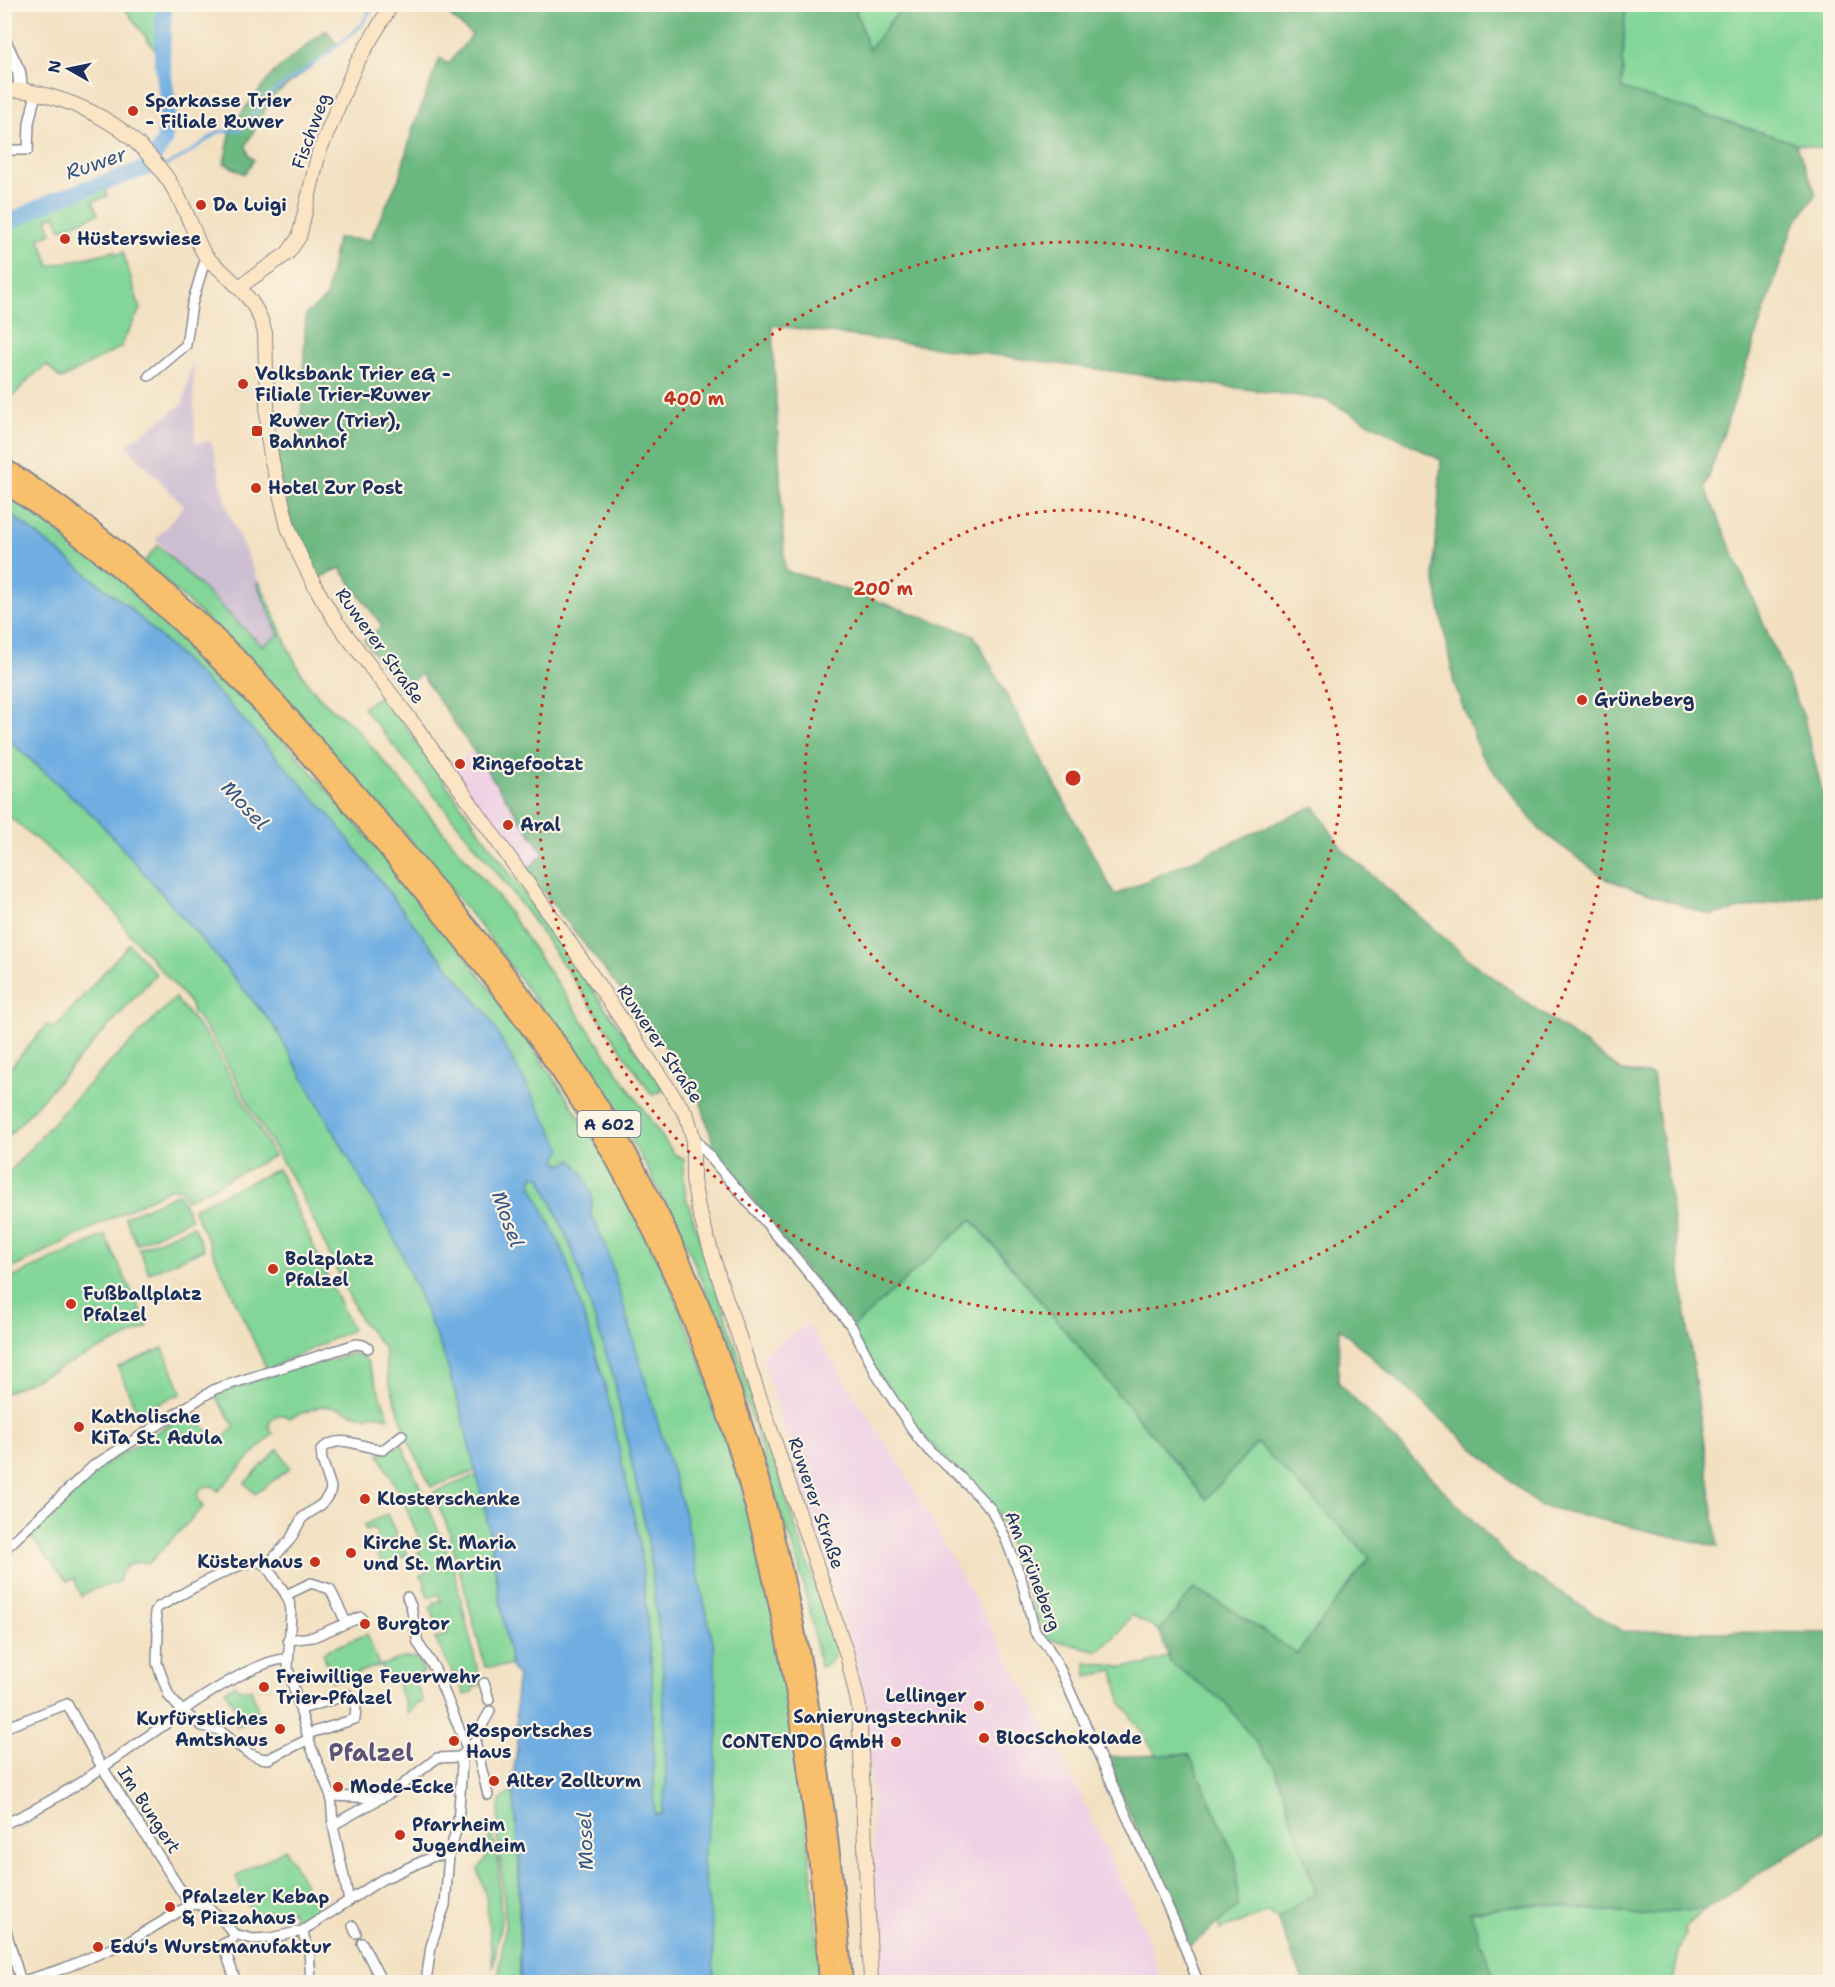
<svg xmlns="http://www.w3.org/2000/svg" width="1835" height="1987" viewBox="0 0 1835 1987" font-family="'Shantell Sans',sans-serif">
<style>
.built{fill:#efd0e5}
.industrial{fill:#cdbed2}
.green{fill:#83d698;stroke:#4f827b;stroke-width:1.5}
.forest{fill:#6ab780;stroke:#42736f;stroke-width:1.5}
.water{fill:#70aee2;stroke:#466ea0;stroke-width:1.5;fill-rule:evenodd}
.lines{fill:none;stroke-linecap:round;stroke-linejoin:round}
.stream{stroke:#70aee2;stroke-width:3}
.river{stroke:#70aee2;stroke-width:16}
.minor-casing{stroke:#868890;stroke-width:12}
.tertiary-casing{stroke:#868890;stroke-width:15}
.secondary-casing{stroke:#868890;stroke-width:16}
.motorway-casing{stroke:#868890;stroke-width:20}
.minor{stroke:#fff;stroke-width:9}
.tertiary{stroke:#fff;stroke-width:12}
.secondary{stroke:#fce5c4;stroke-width:14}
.motorway{stroke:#f8bf6c;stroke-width:16}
.ring{fill:none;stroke:#c8321e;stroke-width:3;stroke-dasharray:3 6}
.poi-dot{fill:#c8321e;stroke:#fcf5e5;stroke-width:2}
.labels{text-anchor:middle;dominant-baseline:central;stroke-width:4.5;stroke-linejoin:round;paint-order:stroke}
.shield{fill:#fcf5e5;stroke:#5e6a86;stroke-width:1.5}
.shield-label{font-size:16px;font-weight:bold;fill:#1b2f5e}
.poi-label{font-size:18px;font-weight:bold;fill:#1b2f5e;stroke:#fcf5e5;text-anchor:start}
.street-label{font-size:18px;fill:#1b2f5e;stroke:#fcf5e5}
.water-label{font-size:20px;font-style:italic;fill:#355586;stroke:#fcf5e5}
.district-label{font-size:24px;font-weight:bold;fill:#5b5478;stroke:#fcf5e5}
.centre{fill:#c8321e;stroke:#fcf5e5;stroke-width:3}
.ring-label{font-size:18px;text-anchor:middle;font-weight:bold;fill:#c8321e;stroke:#fcf5e5;stroke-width:4.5;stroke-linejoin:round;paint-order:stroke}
</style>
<rect width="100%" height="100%" fill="#fcf5e5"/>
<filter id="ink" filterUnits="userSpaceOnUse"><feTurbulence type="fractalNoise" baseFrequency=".0167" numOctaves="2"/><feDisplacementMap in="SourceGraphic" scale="12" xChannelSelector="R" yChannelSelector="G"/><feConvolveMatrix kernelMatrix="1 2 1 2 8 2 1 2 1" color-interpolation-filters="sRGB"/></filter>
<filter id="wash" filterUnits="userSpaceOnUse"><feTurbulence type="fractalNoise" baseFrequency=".008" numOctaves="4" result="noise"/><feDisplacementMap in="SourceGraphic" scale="24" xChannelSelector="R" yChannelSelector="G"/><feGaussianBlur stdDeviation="1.35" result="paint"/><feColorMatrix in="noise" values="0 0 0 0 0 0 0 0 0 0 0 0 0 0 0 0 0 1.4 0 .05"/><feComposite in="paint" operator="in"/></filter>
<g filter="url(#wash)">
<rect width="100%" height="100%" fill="#f2e0c1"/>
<g class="built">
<polygon points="472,751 544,855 526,870 451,766"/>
<polygon points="808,1324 903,1470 1062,1756 1145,1932 1162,1982 877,1982 872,1799 866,1715 856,1661 761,1355"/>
</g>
<polygon class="industrial" points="193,358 195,443 211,441 229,514 283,638 253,655 156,539 184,506 126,445 183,404"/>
<g class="green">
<polygon points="854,4 903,5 869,50"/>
<polygon points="1646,4 1830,5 1830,150 1796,143 1622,89 1625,12"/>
<polygon points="122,5 164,5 162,59"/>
<polygon points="102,178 107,196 93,201 98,214 61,229 55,215 47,219 52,233 39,238 50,266 115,251 116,255 123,252 140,309 122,343 123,346 61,379 47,365 31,377 5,405 5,215"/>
<path d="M4,492C27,505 47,523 68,539C87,553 107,567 125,582C206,650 277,731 346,812C419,897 490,983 553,1077C576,1111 599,1145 619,1181C709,1345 762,1535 792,1718C807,1806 813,1894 822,1982H714L712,1925L702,1863L713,1802L606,1247L591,1214L592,1195L566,1164H559L555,1160L487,1014L227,702L131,609L13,516L5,514Z"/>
<path d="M158,545L262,646L279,635L257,583L259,582C275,613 285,647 303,676C316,697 335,712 354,726L499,898L651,1121L674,1154L684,1159L683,1172L686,1197L836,1648C835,1658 830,1665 820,1667L811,1617L794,1547L781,1515L748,1406L715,1315L689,1250L650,1173L609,1101L486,933L413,843L241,651L144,562Z"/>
<polygon points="382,694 664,1090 652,1095 532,919 499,875 363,708"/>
<polygon points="4,736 98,820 212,951 274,1026 397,1243 444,1355 461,1412 476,1471 431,1487 408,1440 388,1378 384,1348 360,1319 300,1192 257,1119 215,1041 193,1012 190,1003 128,932 112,908 54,854 5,813"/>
<polygon points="129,944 156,974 5,1140 5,1074 47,1025 54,1029"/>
<polygon points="175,998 211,1042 274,1156 186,1200 181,1188 169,1189 5,1272 5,1177 75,1098"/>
<polygon points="278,1169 352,1330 267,1370 193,1208"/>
<polygon points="533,1175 540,1176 572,1249 613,1375 648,1538 663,1672 666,1785 662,1814 655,1815 654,1804 652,1674 640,1545 604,1381 531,1184"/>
<polygon points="179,1193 191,1219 137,1244 125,1217"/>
<polygon points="971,1219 1206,1499 1257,1443 1370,1557 1297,1654 1229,1608 1194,1589 1160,1631 1132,1615 1121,1630 1099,1651 1045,1638 996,1509 910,1423 850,1330"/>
<polygon points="193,1226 204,1249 149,1273 139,1249"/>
<polygon points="105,1235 148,1327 5,1393 5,1281"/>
<polygon points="163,1348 182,1393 137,1412 118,1367"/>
<path d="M350,1354H359L367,1361L389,1417L386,1418L375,1414L365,1417L338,1408L321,1406L289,1418L284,1415H277L269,1423L270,1430L273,1433L218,1491L213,1486L203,1487L199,1491L198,1499L203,1507L149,1563C134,1560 120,1565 119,1582L91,1590L81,1596L74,1578L67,1581L30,1536L98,1469L188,1412L219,1442L235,1426L214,1395L312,1361H332Z"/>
<polygon points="402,1444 453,1566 481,1685 473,1687 473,1691 464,1695 459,1678 456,1679 435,1639 447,1634 446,1630 448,1629 446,1622 438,1626 430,1607 435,1606 434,1602 441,1601 439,1594 429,1598 424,1587 426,1585 423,1577 420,1576 427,1572 418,1552 423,1548 404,1503 379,1454"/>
<polygon points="278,1449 290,1468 255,1494 245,1483"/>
<polygon points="477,1475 486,1513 511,1666 485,1667 464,1586 450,1539 450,1533 433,1493"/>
<polygon points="387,1514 397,1536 388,1541 391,1548 402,1543 407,1554 385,1568 377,1554 381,1549 379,1546 376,1546 372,1542 377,1538 377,1531 372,1528 366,1530 364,1525"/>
<polygon points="367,1634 379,1666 402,1658 417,1658 424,1672 414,1677 423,1702 415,1704 408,1714 395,1677 386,1679 381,1665 332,1681 323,1652"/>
<polygon points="1168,1656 1170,1662 1225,1702 1276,1769 1316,1893 1277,1918 1269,1912 1220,1930 1218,1923 1238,1907 1236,1859 1189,1754 1157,1755 1121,1702 1114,1671 1087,1676 1086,1662 1120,1667 1145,1665"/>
<polygon points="234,1685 239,1689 251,1689 260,1716 237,1726 232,1715 237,1711 225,1690"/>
<path d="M513,1791L518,1830L520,1982H499C498,1962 505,1943 505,1922C505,1882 494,1841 500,1801Z"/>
<polygon points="489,1822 495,1845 494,1853 498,1858 501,1921 493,1968 486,1896 478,1870 489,1853"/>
<polygon points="285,1849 319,1910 295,1919 292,1911 255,1921 236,1877 255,1864 256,1866"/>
<polygon points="1541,1904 1637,1915 1706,1909 1685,1927 1686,1933 1678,1955 1673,1982 1496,1982 1469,1912"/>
</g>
<g class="forest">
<polygon points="460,5 854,5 869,50 903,5 1646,5 1625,12 1622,89 1796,143 1816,194 1793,226 1705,488 1803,715 1830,822 1830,892 1710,915 1606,879 1540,830 1481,755 1454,683 1434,575 1441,460 1326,400 772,325 785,571 815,579 974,635 1115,895 1314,806 1342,849 1474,964 1622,1071 1653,1075 1718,1547 1538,1505 1339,1328 1338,1382 1515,1564 1622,1631 1830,1633 1830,1828 1706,1909 1637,1915 1541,1904 1470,1911 1496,1982 1304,1982 1277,1918 1316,1892 1276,1769 1225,1702 1170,1662 1160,1631 1194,1589 1229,1608 1297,1654 1370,1557 1257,1443 1206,1499 972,1219 850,1330 714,1147 696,1086 526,870 544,854 421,674 400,689 364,640 382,626 340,568 313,581 299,555 271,444 300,440 306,314 326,298 337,238 370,240 399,178 413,128 440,58 448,64 472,35 451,17"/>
<polygon points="326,30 338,46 273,96 246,145 249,156 254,160 244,174 224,163 232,125 274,72"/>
<polygon points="1189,1754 1236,1859 1238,1907 1190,1946 1104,1757"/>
</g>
<path class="water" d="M5,514L13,516L131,609L227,702L332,818L425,939L487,1014L562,1149L556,1160L559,1164H565L571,1159L582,1172L592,1195L591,1214L606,1247L685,1515L714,1647L718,1731L713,1802L702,1863L712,1925L714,1982H520V1861L512,1781L517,1749L516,1687L518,1678L511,1666L486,1513L461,1412L444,1355L397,1243L274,1026L212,951L98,820L5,736ZM533,1175L541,1177L572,1249L613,1375L648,1538L663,1672L666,1785L662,1814L655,1815L654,1804L652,1674L640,1545L604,1381L565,1256L531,1184Z"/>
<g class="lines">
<g class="stream">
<polyline points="162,167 186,155 218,132 241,130 269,94 318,61 361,26 374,4"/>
<polyline points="146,168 153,169"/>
</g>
<polyline class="river" points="4,225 54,200 146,168 164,142 168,106 162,59 164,4"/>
</g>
</g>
<g filter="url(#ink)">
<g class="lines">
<defs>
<g id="minor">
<polyline points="4,150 28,150 29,123 36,93"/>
<polyline points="149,376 186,345 192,304 206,257"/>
<polyline points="693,1137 801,1264 852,1327 878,1377 918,1438 930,1452 959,1476 991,1509 1005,1537 1021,1578 1035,1632 1047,1646 1060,1669 1177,1927 1198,1982"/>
<polyline points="4,1550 93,1466 215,1389 356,1344 363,1345 368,1348"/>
<path d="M266,1566L290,1540L302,1518L322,1504L330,1493L331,1487L322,1460L321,1450C339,1432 363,1448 383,1450L402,1435"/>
<polyline points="286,1595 311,1583 330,1589 346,1622"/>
<polyline points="407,1597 411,1606 418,1643 435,1669 467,1748"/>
<polyline points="288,1640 313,1637 361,1617"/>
<polyline points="484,1683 489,1700"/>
<polyline points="301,1709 349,1695 356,1705 355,1719 307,1734"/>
<path d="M180,1713C203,1696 260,1659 287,1659"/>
<polyline points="4,1728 67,1704 102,1767 190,1905"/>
<path d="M309,1739L268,1759L260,1758L248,1753L219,1730L202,1726L182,1711L169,1696L157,1663L158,1633L155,1612L158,1607C176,1598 244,1557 259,1562C267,1564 272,1575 277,1582C284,1591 290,1599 291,1611L288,1668L311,1747L331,1796L333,1825L349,1901"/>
<polyline points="488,1795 475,1742 478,1733 490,1711"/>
<polyline points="331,1796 380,1798"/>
<path d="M4,1824C63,1799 115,1758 167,1723"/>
<polyline points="333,1825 397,1789 437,1758 460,1757"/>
<polyline points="4,1924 21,1982"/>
<polyline points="353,1926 356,1933"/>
<polyline points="302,1931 309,1950 311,1982"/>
<polyline points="234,1934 232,1940 223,1944 236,1982"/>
<polyline points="362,1943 382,1982"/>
<polyline points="20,1982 62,1969 130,1941 190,1905 196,1904 206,1907 220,1917 234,1934 253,1939 270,1938 302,1931 381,1880 434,1856 449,1855 458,1824 462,1764 460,1757 475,1742"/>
<polyline points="426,1982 431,1946 445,1905 449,1855"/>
</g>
<polyline id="tertiary" points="4,40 19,72 21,89"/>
<g id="secondary">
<path d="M4,92C21,88 33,92 49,96C101,111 139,136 169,181C177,193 184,208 190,222C195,232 198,245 205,255C209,261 216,266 222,271C243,291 258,304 265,333L268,438L272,461L288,527L300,556L316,588L335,620L416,727L561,930L687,1116L693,1137V1180L698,1207L719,1278L847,1655L859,1707L871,1982"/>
<polyline points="239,287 288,253 299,237 319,152 356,64 392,4"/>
</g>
<g id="motorway">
<path d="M4,467C88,520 164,586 235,655C252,672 267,691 283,709C315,745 347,781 378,818C471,928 566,1039 635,1166C771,1417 820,1701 844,1982"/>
<path d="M4,484C149,578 269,706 378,838C463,941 550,1044 615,1161C756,1411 809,1699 828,1982"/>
</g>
</defs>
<use href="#minor" class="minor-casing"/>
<use href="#tertiary" class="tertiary-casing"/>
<use href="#secondary" class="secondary-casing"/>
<use href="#motorway" class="motorway-casing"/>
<use href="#minor" class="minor"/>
<use href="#tertiary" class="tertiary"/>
<use href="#secondary" class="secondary"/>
<use href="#motorway" class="motorway"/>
</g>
</g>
<g class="ring">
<circle cx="1073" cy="778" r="268"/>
<circle cx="1073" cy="778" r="536"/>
</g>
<g class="poi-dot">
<circle cx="133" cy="111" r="6"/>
<circle cx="201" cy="205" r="6"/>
<circle cx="65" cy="239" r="6"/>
<circle cx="243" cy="384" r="6"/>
<rect x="251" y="425" width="12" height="12" rx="3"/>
<circle cx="256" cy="488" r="6"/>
<circle cx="1582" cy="700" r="6"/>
<circle cx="460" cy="764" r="6"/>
<circle cx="508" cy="825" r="6"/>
<circle cx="273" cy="1269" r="6"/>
<circle cx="71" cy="1304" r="6"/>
<circle cx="79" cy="1427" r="6"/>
<circle cx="365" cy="1499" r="6"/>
<circle cx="351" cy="1553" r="6"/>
<circle cx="315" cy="1562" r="6"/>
<circle cx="365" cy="1624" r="6"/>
<circle cx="264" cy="1687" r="6"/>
<circle cx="979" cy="1706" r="6"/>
<circle cx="280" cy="1729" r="6"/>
<circle cx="984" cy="1738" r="6"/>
<circle cx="454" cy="1741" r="6"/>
<circle cx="896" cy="1742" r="6"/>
<circle cx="494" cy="1781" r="6"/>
<circle cx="338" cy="1787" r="6"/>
<circle cx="400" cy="1835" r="6"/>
<circle cx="170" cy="1907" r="6"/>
<circle cx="98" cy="1947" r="6"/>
</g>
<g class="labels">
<rect class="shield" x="577.5" y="1111" width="63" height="26" rx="4.5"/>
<g class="shield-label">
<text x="609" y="1124">A 602</text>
</g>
<g class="poi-label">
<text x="145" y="101">Sparkasse Trier<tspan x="145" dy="21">- Filiale Ruwer</tspan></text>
<text x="213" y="205">Da Luigi</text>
<text x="77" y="239">Hüsterswiese</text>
<text x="255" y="374">Volksbank Trier eG -<tspan x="255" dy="21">Filiale Trier-Ruwer</tspan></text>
<text x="269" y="421">Ruwer (Trier),<tspan x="269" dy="21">Bahnhof</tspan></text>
<text x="268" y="488">Hotel Zur Post</text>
<text x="1594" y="700">Grüneberg</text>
<text x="472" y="764">Ringefootzt</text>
<text x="520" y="825">Aral</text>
<text x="285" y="1259">Bolzplatz<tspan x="285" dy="21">Pfalzel</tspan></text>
<text x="83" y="1294">Fußballplatz<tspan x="83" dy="21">Pfalzel</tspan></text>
<text x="91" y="1417">Katholische<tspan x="91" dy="21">KiTa St. Adula</tspan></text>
<text x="377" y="1499">Klosterschenke</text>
<text x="363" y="1543">Kirche St. Maria<tspan x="363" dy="21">und St. Martin</tspan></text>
<text x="303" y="1562" text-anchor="end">Küsterhaus</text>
<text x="377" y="1624">Burgtor</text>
<text x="276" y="1677">Freiwillige Feuerwehr<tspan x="276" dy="21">Trier-Pfalzel</tspan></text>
<text x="967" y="1696" text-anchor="end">Lellinger<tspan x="967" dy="21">Sanierungstechnik</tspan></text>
<text x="268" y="1719" text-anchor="end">Kurfürstliches<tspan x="268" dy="21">Amtshaus</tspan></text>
<text x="466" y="1731">Rosportsches<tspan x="466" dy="21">Haus</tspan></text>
<text x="996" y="1738">BlocSchokolade</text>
<text x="884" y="1742" text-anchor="end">CONTENDO GmbH</text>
<text x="506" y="1781">Alter Zollturm</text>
<text x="350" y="1787">Mode-Ecke</text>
<text x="412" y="1825">Pfarrheim<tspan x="412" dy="21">Jugendheim</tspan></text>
<text x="182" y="1897">Pfalzeler Kebap<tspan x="182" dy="21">&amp; Pizzahaus</tspan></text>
<text x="110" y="1947">Edu's Wurstmanufaktur</text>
</g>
<g class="street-label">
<text transform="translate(311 131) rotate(-70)">Fischweg</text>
<text transform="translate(380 646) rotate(54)">Ruwerer Straße</text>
<text transform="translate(660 1044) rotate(56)">Ruwerer Straße</text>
<text transform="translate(816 1503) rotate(71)">Ruwerer Straße</text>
<text transform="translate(1033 1571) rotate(69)">Am Grüneberg</text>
<text transform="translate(149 1810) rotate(57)">Im Bungert</text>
</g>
<g class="water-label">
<text transform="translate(96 163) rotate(-19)">Ruwer</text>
<text transform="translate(245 805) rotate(47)">Mosel</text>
<text transform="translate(508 1219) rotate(70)">Mosel</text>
<text transform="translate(585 1841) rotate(-92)">Mosel</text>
</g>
<g class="district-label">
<text x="371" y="1753">Pfalzel</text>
</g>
</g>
<circle cx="1073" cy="778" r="9" class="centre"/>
<g class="ring-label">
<text x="694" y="405">400 m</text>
<text x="883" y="595">200 m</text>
</g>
<rect width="1835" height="1987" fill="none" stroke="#fcf5e5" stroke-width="24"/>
<g transform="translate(69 69) rotate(279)" stroke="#fcf5e5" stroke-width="4.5" paint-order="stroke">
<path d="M0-4.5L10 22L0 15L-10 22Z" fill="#1b2f5e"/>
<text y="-9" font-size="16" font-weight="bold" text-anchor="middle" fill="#1b2f5e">N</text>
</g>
</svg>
